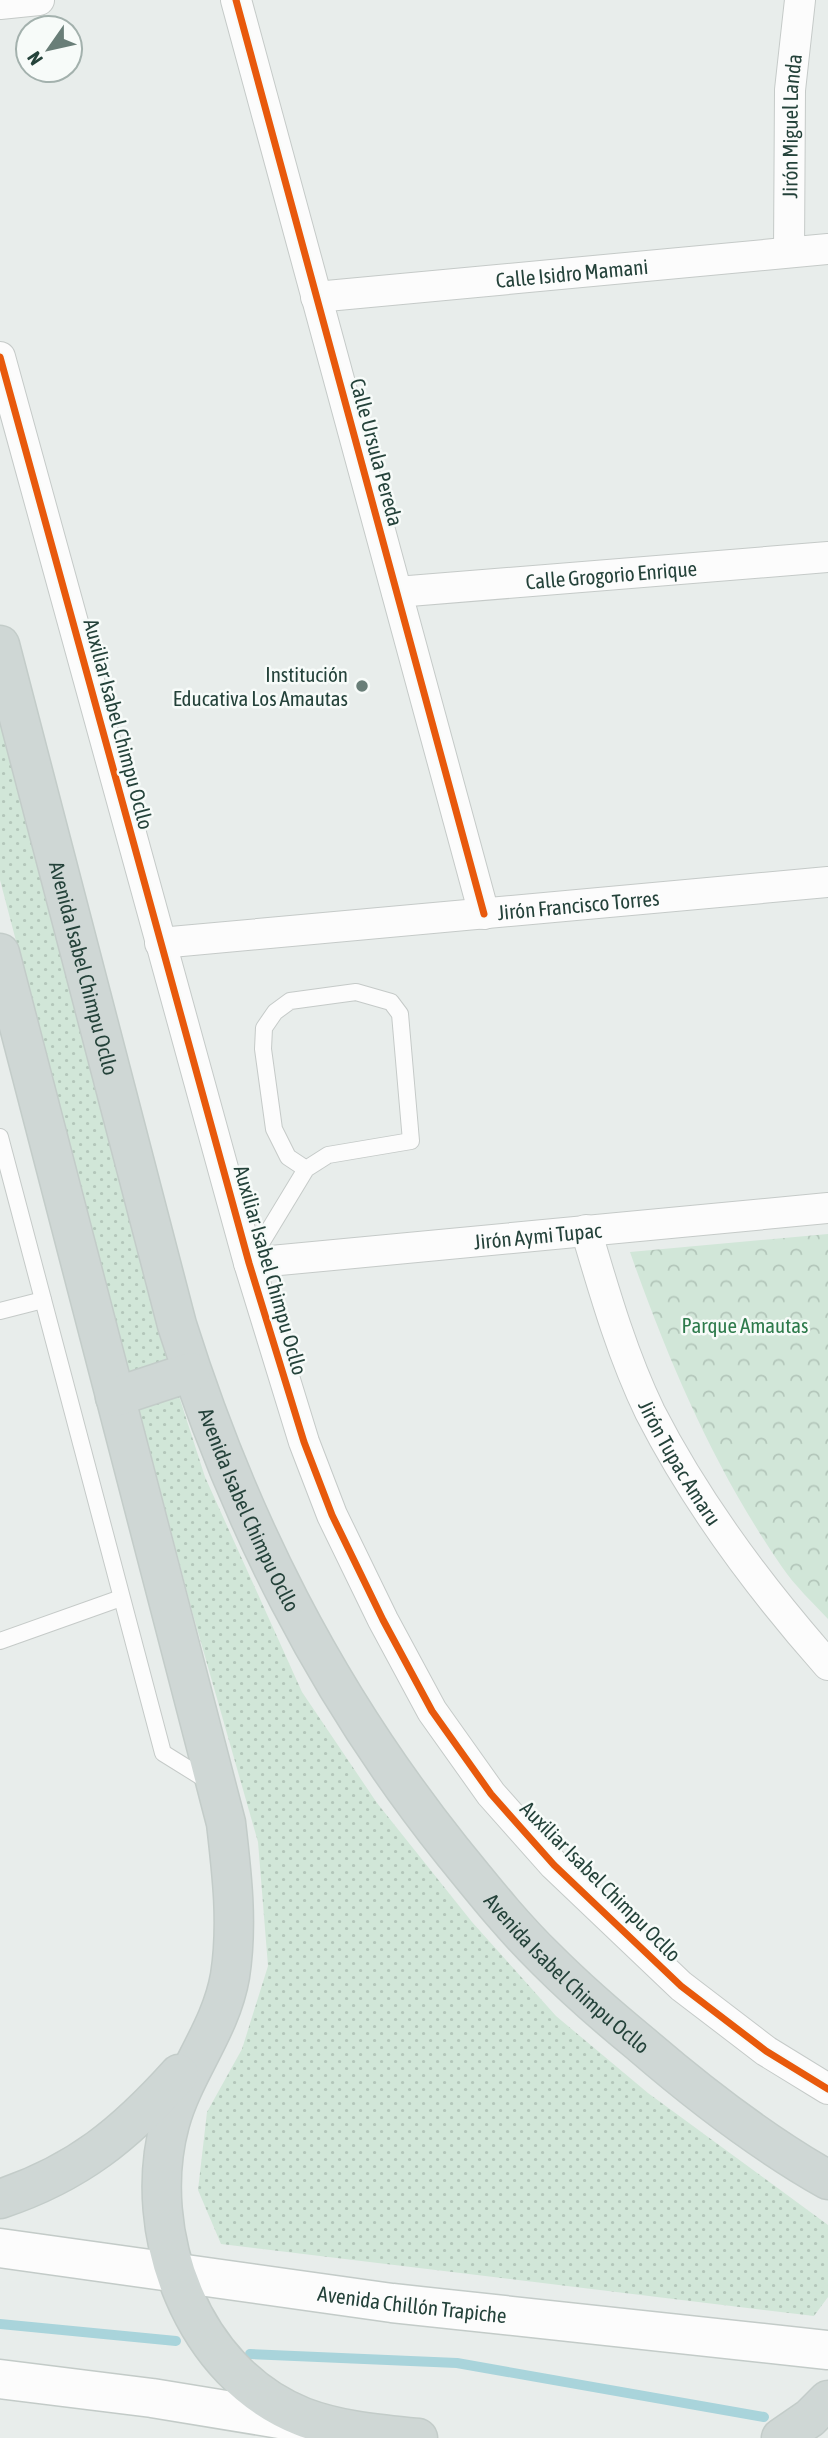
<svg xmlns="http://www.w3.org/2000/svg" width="828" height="2438" viewBox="0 0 828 2438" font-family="'Asap Condensed',sans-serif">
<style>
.grass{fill:url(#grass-dots)}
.park{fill:url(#park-crowns)}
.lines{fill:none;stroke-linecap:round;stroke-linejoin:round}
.stream{stroke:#a9d4db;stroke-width:10}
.lane-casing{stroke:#c5cac8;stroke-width:18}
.street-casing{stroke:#c5cac8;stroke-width:32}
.secondary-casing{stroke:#c3cbc8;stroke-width:41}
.primary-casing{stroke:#c3ccc9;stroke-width:41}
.lane{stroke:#fcfcfc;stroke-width:16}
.street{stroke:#fcfcfc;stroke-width:30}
.secondary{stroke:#fcfcfc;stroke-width:38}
.primary{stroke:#cfd7d5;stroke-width:38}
.cycleway-casing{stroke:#f7fbf9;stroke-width:11}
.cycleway{stroke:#e8590c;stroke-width:7}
.poi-dot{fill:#697e78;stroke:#f7fbf9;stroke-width:2.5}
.labels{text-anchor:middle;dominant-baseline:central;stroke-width:5;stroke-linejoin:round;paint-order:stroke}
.street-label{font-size:21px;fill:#24423a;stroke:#f7fbf9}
.poi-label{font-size:21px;fill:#24423a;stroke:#f7fbf9;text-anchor:end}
.park-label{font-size:21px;fill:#2d7a4b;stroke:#f7fbf9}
</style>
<defs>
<pattern id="grass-dots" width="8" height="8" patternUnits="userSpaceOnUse" patternTransform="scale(1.75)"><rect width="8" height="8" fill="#d1e6d8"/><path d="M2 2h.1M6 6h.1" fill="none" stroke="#b3c6ba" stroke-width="1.8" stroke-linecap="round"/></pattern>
<pattern id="park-crowns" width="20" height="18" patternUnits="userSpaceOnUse" patternTransform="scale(1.75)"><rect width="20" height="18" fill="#d1e6d8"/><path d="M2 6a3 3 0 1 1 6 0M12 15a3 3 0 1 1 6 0" fill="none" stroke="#b3c6ba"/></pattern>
</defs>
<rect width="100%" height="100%" fill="#e8edeb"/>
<polygon class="grass" points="0,721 161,1340 205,1477 302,1692 377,1803 472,1922 556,2016 648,2093 828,2225 828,2297 814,2316 221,2244 198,2190 207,2112 242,2049 268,1966 258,1842 192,1611 0,880"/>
<path class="park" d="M828,1234V1619C813,1603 795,1586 782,1567C715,1470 669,1363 630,1252Z"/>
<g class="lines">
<g class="stream">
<polyline points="0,2324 176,2341"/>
<polyline points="250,2354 457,2363 764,2417"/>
</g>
<defs>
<g id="lane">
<polyline points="0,1137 163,1753 208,1781"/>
<polyline points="249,1263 306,1169 328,1155 411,1141 400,1014 391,1002 356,992 290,1001 275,1012 264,1028 263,1049 274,1129 288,1157 306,1169"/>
<polyline points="0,1311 43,1300"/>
<polyline points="0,1641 121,1598"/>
</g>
<g id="street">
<polyline points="236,0 484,914"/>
<polyline points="0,4 39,0"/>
<path id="s1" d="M789,252L790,90L800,0"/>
<path id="s2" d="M316,297L828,249"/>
<polyline points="0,357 249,1263 304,1442 332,1515 383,1620 432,1711 491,1794 554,1865 681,1986 766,2051 828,2089"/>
<path id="s3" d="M397,592L828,557"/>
<path id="s4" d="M160,943L828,882"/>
<path id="s5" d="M586,1230C604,1291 622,1354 650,1412C697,1504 759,1587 828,1665"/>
<path id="s6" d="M249,1263L828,1208"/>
</g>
<g id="secondary">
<path id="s7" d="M0,2248L392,2303L828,2350"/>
<polyline points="0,2379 152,2398 310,2424"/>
</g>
<g id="primary">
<path id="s8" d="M0,645L177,1325C238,1519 325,1692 452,1851C482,1888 512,1926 546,1959C576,1989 608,2017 641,2044C699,2094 761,2142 828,2180"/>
<path d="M0,953L226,1823C232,1874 238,1925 230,1976C221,2029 184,2072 170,2123C140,2233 193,2374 303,2417C340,2431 379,2434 418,2438"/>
<polyline points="115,1397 191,1372"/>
<path d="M0,2199C78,2173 125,2134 179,2074"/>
<polyline points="781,2438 810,2418 828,2400"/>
</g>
</defs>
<use href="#lane" class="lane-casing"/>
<use href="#street" class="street-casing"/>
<use href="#secondary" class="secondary-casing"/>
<use href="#primary" class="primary-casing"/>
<use href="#lane" class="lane"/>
<use href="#street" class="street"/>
<use href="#secondary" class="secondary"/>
<use href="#primary" class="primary"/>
<defs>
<g id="cycleway">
<polyline points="236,0 484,914"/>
<polyline points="0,357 249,1263 304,1442 332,1515 383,1620 432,1711 491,1794 554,1865 681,1986 766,2051 828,2089"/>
</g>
</defs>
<use href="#cycleway" class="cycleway-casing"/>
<use href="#cycleway" class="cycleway"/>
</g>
<circle class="poi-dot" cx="362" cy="686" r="7"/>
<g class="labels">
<g class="street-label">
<text stroke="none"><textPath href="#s1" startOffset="126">Jirón Miguel Landa</textPath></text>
<text stroke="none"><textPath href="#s2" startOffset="257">Calle Isidro Mamani</textPath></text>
<text transform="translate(377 452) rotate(75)">Calle Ursula Pereda</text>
<text stroke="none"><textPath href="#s3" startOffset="215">Calle Grogorio Enrique</textPath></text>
<text transform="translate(119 724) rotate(75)">Auxiliar Isabel Chimpu Ocllo</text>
<text stroke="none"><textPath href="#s4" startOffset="420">Jirón Francisco Torres</textPath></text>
<text stroke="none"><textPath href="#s8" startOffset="334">Avenida Isabel Chimpu Ocllo</textPath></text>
<text stroke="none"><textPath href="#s6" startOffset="290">Jirón Aymi Tupac</textPath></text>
<text transform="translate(271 1270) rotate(74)">Auxiliar Isabel Chimpu Ocllo</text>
<text stroke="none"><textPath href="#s5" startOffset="252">Jirón Tupac Amaru</textPath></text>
<text stroke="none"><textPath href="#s8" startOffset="901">Avenida Isabel Chimpu Ocllo</textPath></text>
<text transform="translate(601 1881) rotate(45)">Auxiliar Isabel Chimpu Ocllo</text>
<text stroke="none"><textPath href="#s8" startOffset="1468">Avenida Isabel Chimpu Ocllo</textPath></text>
<text stroke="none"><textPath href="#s7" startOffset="416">Avenida Chillón Trapiche</textPath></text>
</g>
<g class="poi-label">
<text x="348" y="674">Institución<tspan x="348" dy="24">Educativa Los Amautas</tspan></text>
</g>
<g class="park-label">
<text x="745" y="1325">Parque Amautas</text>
</g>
</g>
<g transform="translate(49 49) rotate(236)"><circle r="33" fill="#f7fbf9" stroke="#a3b1ad" stroke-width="2"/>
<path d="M0-5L12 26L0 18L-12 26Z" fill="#697e78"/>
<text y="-10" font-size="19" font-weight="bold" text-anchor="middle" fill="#24423a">N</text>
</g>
</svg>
